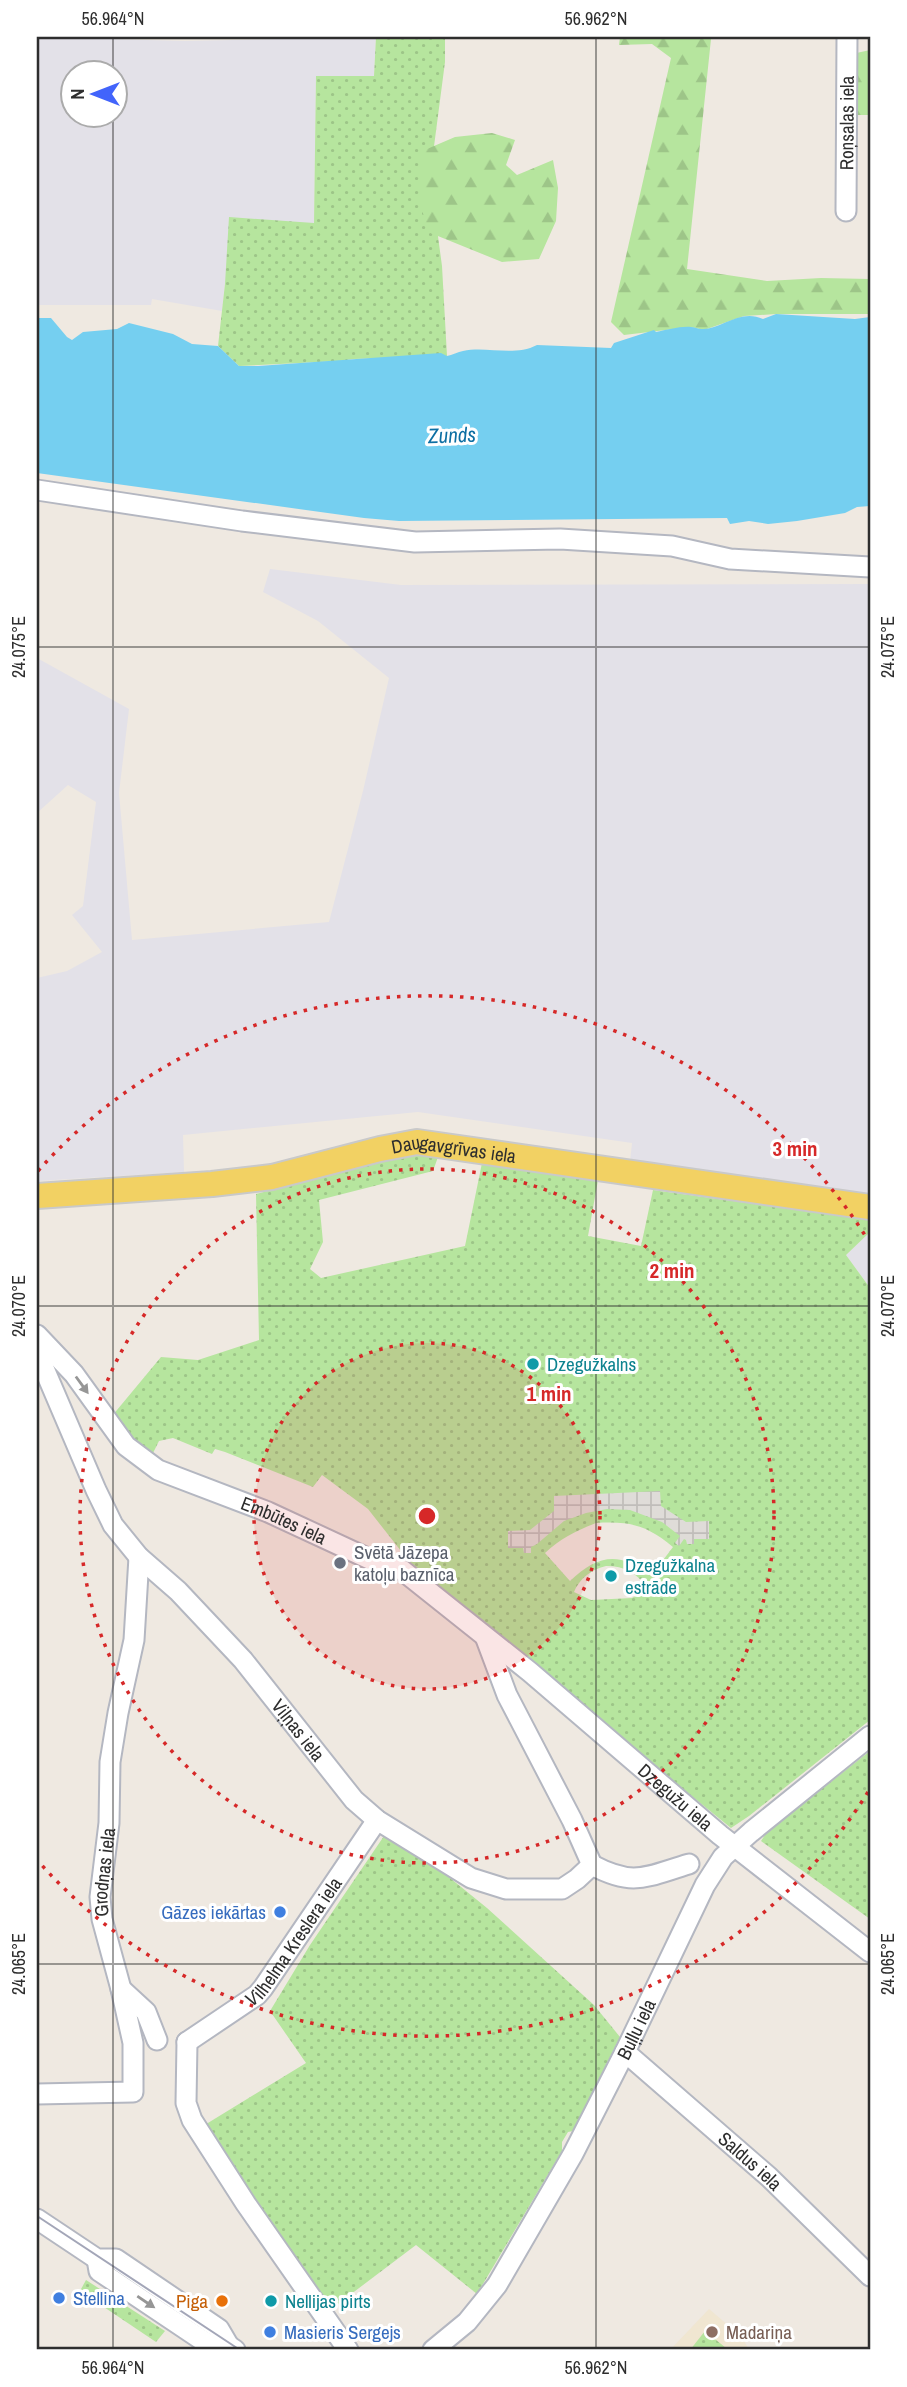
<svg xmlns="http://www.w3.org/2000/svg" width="907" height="2387" viewBox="0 0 907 2387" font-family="'Archivo Narrow',sans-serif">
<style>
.industrial{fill:#e3e1e8;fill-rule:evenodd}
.education{fill:#f0e6d1}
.green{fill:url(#green-dots);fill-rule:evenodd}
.forest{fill:url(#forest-firs)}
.plaza{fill:url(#plaza-grid)}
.water{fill:#75cff0}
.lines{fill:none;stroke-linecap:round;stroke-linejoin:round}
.minor-casing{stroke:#b4b7c1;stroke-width:23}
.major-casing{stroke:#c9c9c9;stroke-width:28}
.minor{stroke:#fff;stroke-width:19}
.major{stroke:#f2d163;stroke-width:24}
.tram{stroke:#a3a6b8;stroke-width:2}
.oneway{fill:#969696}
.ticks{fill:none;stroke:#2e2e2e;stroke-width:2;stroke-opacity:0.45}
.ring{fill:none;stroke:#d62828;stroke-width:3.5;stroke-dasharray:3.5 7}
.culture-dot{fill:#0f9aa8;stroke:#fff;stroke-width:2.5}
.worship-dot{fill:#6b7280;stroke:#fff;stroke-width:2.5}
.shop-dot{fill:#3f7fe0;stroke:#fff;stroke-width:2.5}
.food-dot{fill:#e8710a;stroke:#fff;stroke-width:2.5}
.education-dot{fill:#8d6e63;stroke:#fff;stroke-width:2.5}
.labels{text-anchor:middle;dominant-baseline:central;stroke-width:6;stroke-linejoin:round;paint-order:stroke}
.street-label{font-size:19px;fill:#2e2e2e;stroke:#fff}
.culture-label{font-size:19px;fill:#0d838f;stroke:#fff;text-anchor:start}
.worship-label{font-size:19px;fill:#5b616d;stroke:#fff;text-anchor:start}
.shop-label{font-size:19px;fill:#366cbe;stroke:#fff;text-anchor:start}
.food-label{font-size:19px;fill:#c56008;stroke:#fff;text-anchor:end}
.education-label{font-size:19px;fill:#785e54;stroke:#fff;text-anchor:start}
.water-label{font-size:21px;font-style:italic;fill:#0d6fa3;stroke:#fff}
.centre{fill:#d62828;stroke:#fff;stroke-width:3.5}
.ring-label{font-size:21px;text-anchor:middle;font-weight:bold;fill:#d62828;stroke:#fff;stroke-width:6;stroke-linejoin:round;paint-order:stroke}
.neatline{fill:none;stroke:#2e2e2e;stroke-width:2.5}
.ticks-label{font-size:18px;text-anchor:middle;fill:#2e2e2e}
</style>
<defs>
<pattern id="green-dots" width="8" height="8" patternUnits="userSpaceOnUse" patternTransform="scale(1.75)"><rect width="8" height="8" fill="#b6e59e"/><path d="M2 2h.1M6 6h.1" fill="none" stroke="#9dc588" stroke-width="1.8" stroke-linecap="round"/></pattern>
<pattern id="forest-firs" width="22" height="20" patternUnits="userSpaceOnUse" patternTransform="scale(1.75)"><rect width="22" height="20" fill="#b6e59e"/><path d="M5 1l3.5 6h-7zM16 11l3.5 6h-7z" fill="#9dc588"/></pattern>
<pattern id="plaza-grid" width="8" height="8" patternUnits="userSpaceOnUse" patternTransform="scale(1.75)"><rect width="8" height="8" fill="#dfdcd8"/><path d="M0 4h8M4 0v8" fill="none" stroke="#c0bdba"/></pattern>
</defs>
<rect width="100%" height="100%" fill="#efe9e1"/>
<g class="industrial">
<path d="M37,37L185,41L376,37L374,76H316L314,223L225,284L222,311L152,299L151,305H37ZM74,74H116V116H74Z"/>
<polygon points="270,569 401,585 870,584 870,1196 630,1162 632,1143 418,1112 183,1135 184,1172 37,1181 37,978 67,971 102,952 72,915 83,906 96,802 68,785 37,813 37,658 129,709 119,793 132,940 329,922 363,791 389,678 318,621 263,592"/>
<polygon points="870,1232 870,1288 846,1255"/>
</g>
<polygon class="education" points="709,2309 742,2337 749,2350 670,2350"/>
<g class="green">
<polygon points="376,37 445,37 445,62 430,177 442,266 447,356 353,359 340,361 239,366 218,346 225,284 229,217 314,223 316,76 374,76"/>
<path d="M411,1154L438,1157L433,1171L319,1200L323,1242L310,1269L321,1278L465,1246L482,1163L598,1180L588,1236L641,1246L653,1190L870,1220V1232L846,1255L870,1288V1720L749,1816L731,1828L398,1557L401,1551L368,1509L322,1475L313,1487L225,1452L215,1449L212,1454L173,1438L159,1441L150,1459L112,1416L161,1357L198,1360L259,1340L256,1194ZM596,1523C629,1521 647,1525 673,1547L651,1576C620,1551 598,1554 570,1581L545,1553C561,1538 576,1531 596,1523ZM606,1566C625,1566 637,1573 647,1588L632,1598L591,1600L574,1592C579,1579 592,1569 606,1566Z"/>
<polygon points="870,1751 870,1919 761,1841 767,1832"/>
<polygon points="384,1836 391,1836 413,1848 487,1908 594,2005 620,2037 573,2131 568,2132 562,2142 562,2151 477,2294 416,2245 330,2310 203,2126 306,2063 270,2011 310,1945"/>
<polygon points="86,2280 165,2331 156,2342 80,2291"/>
<polygon points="705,2331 726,2348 724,2350 690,2350"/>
</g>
<g class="forest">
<polygon points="620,37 694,37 711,39 687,269 767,281 821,278 870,279 870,314 776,314 744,316 704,330 691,327 624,335 611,322 671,58 652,44 619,45"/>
<polygon points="870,50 870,115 852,115 852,54"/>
<polygon points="492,133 515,140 506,165 517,175 553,160 558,188 556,221 539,259 502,262 428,232 420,202 420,152 455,137"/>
</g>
<polygon class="plaza" points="660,1491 661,1506 686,1522 709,1521 709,1539 694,1539 694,1544 687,1544 686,1540 684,1539 679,1546 675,1543 680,1536 662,1522 630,1510 607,1509 586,1513 564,1521 537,1544 531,1547 531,1553 524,1553 523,1548 508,1548 508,1531 530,1530 554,1511 554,1496"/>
<path class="water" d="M776,314L855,319L870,317V506L857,507L845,513L797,521L768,524L749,521L730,524L727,518L399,521L364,518L37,473V318H51L67,337L72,340L83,332L117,329L129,323L173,334L192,344L218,346L239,366H258L441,353L447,356C452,355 458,352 463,351C487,346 514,357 537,345L611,348L614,343L654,330L656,332C667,330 680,326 691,327C694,327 698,329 702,329C720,330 740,308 763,319Z"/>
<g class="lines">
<defs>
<g id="minor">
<path id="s1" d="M846,211L847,37"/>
<polyline points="37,490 242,521 415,542 560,539 672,546 730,559 870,567"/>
<path id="s2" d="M37,1335L74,1374L126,1446L158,1470L268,1512L380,1564L402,1570L530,1672L720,1835L870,1952"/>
<path id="s3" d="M37,1352L96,1490L113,1525L139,1557L178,1591L243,1660L354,1800L377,1820L471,1878L506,1889H562L577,1879L592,1865"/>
<polyline points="486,1639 507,1695 572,1820 592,1865"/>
<path d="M592,1865C634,1887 645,1877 689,1864"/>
<polyline points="121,1989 146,2012 157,2040"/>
<polyline points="187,2042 186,2103 192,2120 246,2204 348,2350"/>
<path id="s4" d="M187,2042L257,1995L263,1988L377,1820"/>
<path id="s5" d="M625,2052L769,2177L870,2276"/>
<path id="s6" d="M37,2094L133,2092V2043L121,1989L102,1919L100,1897L109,1823L110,1762L118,1713L134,1640L139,1557"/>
<polyline points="37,2219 97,2259 116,2259 219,2329 229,2346"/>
<polyline points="97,2259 99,2271 208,2344 229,2346 235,2350"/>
<path id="s7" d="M433,2350L467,2322L497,2285L573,2154L625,2052L705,1885L723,1857L751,1832L870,1736"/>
</g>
<g id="major">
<path id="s8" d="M37,1196L212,1184L272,1177L380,1149L417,1142L870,1207"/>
</g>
</defs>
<use href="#minor" class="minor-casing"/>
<use href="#major" class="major-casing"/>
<use href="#minor" class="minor"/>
<use href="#major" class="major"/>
<polyline class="tram" points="37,2216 240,2350"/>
</g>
<defs><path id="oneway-solid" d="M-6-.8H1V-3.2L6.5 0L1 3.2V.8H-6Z" transform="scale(1.75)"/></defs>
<g class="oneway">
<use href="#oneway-solid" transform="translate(82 1385) rotate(54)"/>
<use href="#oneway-solid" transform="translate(146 2302) rotate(34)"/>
</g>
<path class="ticks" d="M113,37V74M596,37V2350M113,116V2350M37,647H870M37,1306H870M37,1964H870"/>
<circle cx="427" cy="1516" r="173" fill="#d62828" fill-opacity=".12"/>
<g class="ring">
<circle cx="427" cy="1516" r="173"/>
<circle cx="427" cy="1516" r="347"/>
<path d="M868 1792A520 520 0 0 1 38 1861M38 1171A520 520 0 0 1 868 1240"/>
</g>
<g class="culture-dot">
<circle cx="533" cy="1364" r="7"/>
<circle cx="611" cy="1576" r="7"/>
<circle cx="271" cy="2301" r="7"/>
</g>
<circle class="worship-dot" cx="340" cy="1563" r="7"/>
<g class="shop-dot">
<circle cx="280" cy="1912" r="7"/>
<circle cx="59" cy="2298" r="7"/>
<circle cx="270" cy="2332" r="7"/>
</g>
<circle class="food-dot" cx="222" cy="2301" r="7"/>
<circle class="education-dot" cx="712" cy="2332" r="7"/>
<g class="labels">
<g class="street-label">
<text stroke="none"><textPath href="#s1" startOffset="88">Roņsalas iela</textPath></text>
<text stroke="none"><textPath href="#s8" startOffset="422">Daugavgrīvas iela</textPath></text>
<text stroke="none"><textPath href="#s2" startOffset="318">Embūtes iela</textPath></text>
<text stroke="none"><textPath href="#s3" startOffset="466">Viļņas iela</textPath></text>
<text stroke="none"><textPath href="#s2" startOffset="802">Dzegužu iela</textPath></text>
<text stroke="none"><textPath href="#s6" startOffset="320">Grodņas iela</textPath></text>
<text stroke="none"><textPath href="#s4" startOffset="149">Vilhelma Kreslera iela</textPath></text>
<text stroke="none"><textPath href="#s7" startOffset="383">Buļļu iela</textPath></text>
<text stroke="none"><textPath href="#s5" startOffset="166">Saldus iela</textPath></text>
</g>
<g class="culture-label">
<text x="547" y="1364">Dzegužkalns</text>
<text x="625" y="1565">Dzegužkalna<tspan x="625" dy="22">estrāde</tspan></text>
<text x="285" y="2301">Nellijas pirts</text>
</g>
<g class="worship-label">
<text x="354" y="1552">Svētā Jāzepa<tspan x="354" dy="22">katoļu baznīca</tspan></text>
</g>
<g class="shop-label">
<text x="266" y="1912" text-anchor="end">Gāzes iekārtas</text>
<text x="73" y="2298">Stellina</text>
<text x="284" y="2332">Masieris Sergejs</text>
</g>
<g class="food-label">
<text x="208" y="2301">Piga</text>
</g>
<g class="education-label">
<text x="726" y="2332">Madariņa</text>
</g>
<g class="water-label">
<text transform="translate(452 435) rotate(-2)">Zunds</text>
</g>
</g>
<circle cx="427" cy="1516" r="10" class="centre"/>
<g class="ring-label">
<text x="795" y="1156">3 min</text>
<text x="672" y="1278">2 min</text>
<text x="549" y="1401">1 min</text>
</g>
<rect width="907" height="2387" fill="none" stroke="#ffffff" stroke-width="77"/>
<g transform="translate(94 94) rotate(270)"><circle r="33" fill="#ffffff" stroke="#ababab" stroke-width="2"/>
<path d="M0-5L12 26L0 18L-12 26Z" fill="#4264fb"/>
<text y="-10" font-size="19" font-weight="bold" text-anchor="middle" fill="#2e2e2e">N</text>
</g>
<rect x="38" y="38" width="831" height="2310" class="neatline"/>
<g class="ticks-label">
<text x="113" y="25">56.964°N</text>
<text x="596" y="25">56.962°N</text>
<text transform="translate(888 647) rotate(-90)" y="6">24.075°E</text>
<text transform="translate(19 647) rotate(-90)" y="6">24.075°E</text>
<text transform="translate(888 1306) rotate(-90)" y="6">24.070°E</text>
<text transform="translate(19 1306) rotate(-90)" y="6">24.070°E</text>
<text transform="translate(19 1964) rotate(-90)" y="6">24.065°E</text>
<text transform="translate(888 1964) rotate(-90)" y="6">24.065°E</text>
<text x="113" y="2374">56.964°N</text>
<text x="596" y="2374">56.962°N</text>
</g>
</svg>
